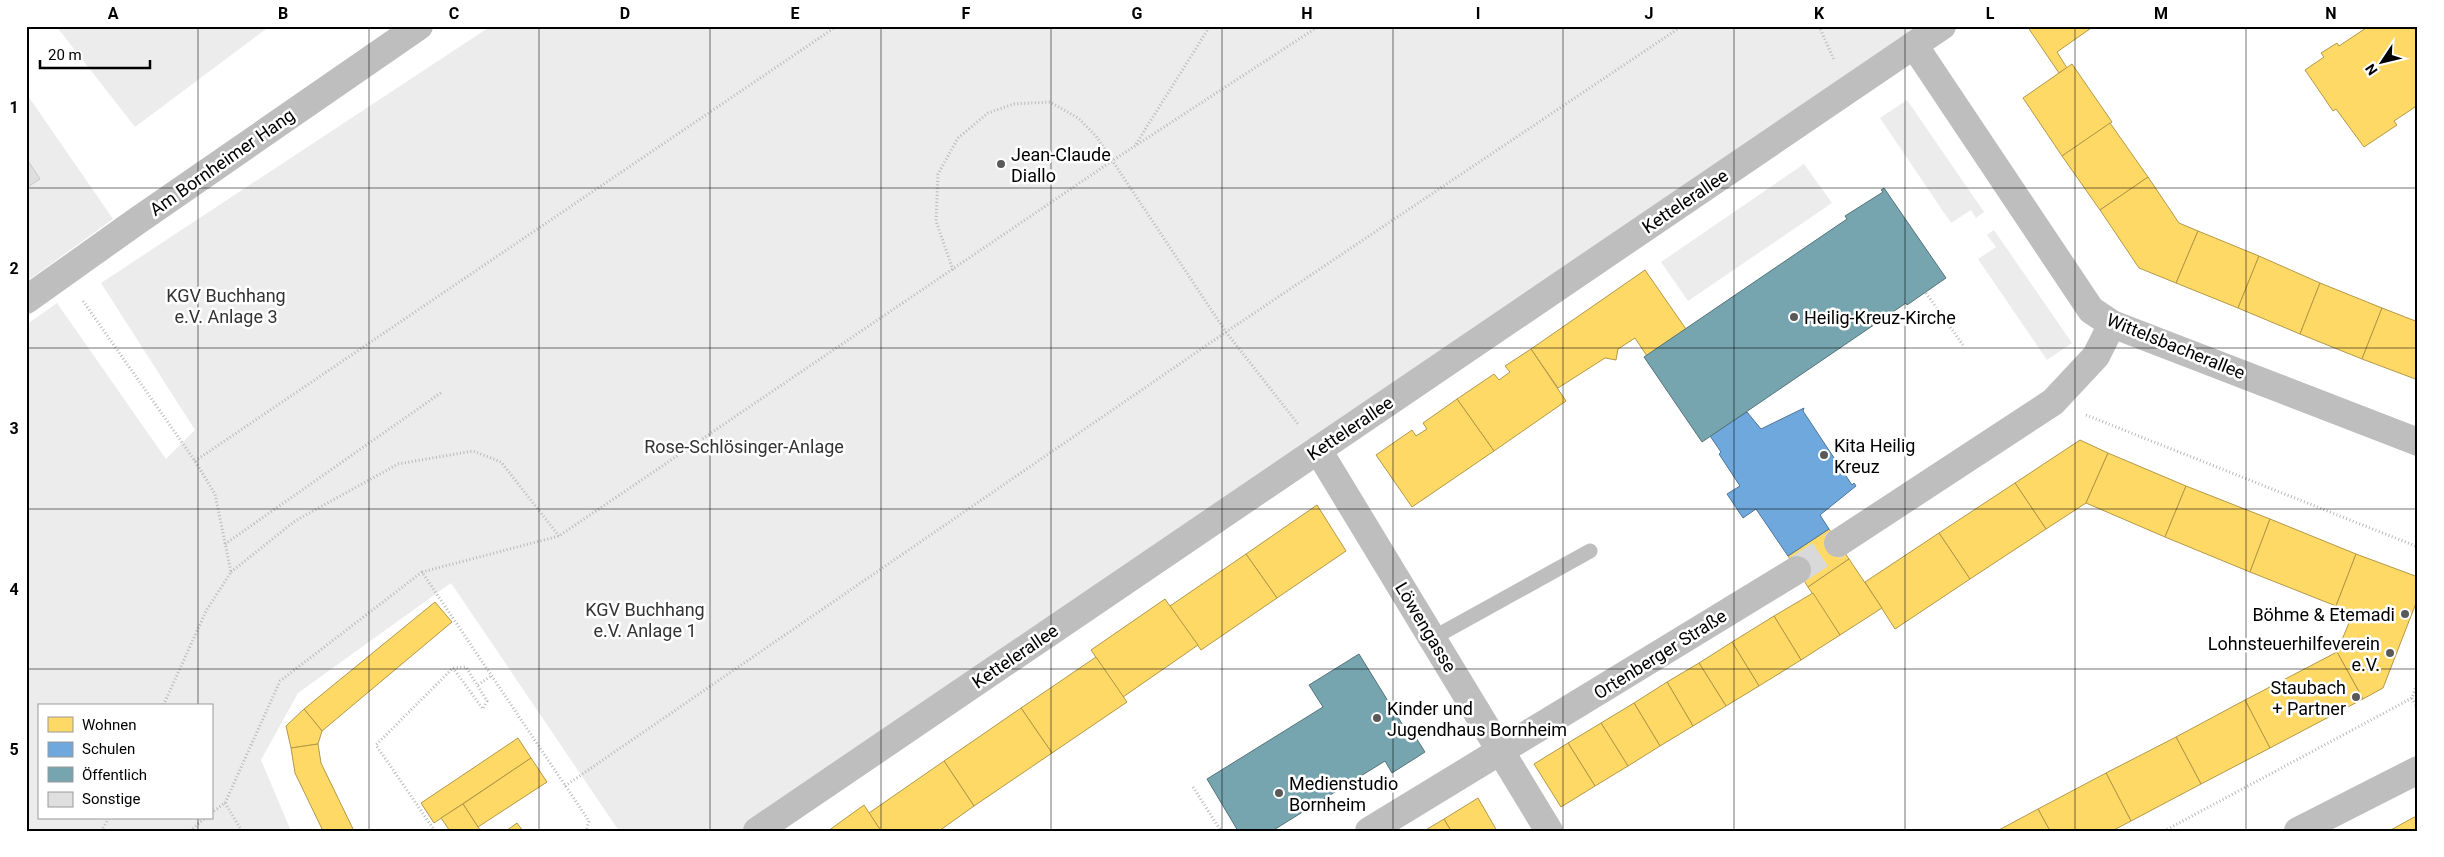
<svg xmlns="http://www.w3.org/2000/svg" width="2444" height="857" viewBox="0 0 2444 857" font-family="Roboto,sans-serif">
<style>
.green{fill:#ececec;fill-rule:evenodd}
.homes{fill:#ffd966;stroke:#b29847}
.schools{fill:#6fa8dc;stroke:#4e769a}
.public{fill:#76a5af;stroke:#53747a}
.building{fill:#dfdfdf;stroke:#c7c7c7}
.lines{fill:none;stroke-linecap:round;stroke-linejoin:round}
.minor-tunnel{stroke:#d9d9d9;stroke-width:28;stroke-dasharray:28 14;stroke-linecap:butt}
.path{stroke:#b9b9b9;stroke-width:3;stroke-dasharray:1 2.5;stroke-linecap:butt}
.service{stroke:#bebebe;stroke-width:15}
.minor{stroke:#bebebe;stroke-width:28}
.grid{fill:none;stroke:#000;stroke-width:1;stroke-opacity:0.55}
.poi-dot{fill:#595959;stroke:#fff;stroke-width:2}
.labels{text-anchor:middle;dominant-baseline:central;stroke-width:5;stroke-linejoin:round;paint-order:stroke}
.poi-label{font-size:18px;fill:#000;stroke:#fff;text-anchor:start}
.street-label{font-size:18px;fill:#000;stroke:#fff}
.park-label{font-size:18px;fill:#333;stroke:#fff}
.neatline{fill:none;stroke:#000;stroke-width:2}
.grid-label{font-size:16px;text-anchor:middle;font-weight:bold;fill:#000}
</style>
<rect width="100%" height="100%" fill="#fff"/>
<g class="green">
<polygon points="56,26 270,26 135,127"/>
<path d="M491,26H1921L748,831H619L451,583L298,693L261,760L291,831H26V325L57,303L166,459L195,430L101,283ZM39,706H211V818H39Z"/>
<polygon points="26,93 113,219 26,282"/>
<polygon points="1907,100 1984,212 1976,218 1971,210 1951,223 1880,118"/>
<polygon points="1804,164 1832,203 1688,301 1661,262"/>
<polygon points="1994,230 2072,343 2047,360 1978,259 1996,247 1987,235"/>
</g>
<g class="homes">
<polygon points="2027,26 2094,26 2057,52 2067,68 2059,73"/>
<polygon points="2369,26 2418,26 2418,105 2394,121 2397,125 2364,147 2336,109 2333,111 2305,70 2324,57 2321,53 2337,43 2339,46"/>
<polygon points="2072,64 2112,122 2062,156 2023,98"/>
<polygon points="2110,123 2148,177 2100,210 2062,156"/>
<polygon points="2148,177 2179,223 2198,231 2176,283 2139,268 2100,210"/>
<polygon points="2198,231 2259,256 2238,308 2176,283"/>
<polygon points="2259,256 2320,283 2300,334 2238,308"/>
<polygon points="1645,270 1686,329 1647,356 1635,338 1618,349 1616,360 1605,358 1558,388 1531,349"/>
<polygon points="2320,283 2382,308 2362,359 2300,334"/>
<polygon points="2382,308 2418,322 2418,380 2362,359"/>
<polygon points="1531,349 1566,401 1494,451 1457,399 1494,374 1499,380 1510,372 1505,366"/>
<polygon points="1457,399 1494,451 1412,507 1376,455 1412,430 1416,436 1427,429 1423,423"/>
<polygon points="2080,440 2108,453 2086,503 2046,529 2015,483"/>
<polygon points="2108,453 2186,486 2165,537 2086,503"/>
<polygon points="2015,483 2046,529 1970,579 1939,533"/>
<polygon points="2186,486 2270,519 2250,572 2165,537"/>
<polygon points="1317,505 1346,551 1277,598 1246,554"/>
<polygon points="2270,519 2356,554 2336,606 2250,572"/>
<polygon points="1829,529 1849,559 1808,587 1788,556"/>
<polygon points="1939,533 1970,579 1895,629 1865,582"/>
<polygon points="1246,554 1277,598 1201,650 1170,606"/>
<polygon points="2356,554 2418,577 2418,598 2383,688 2363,699 2337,652 2353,613 2336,606"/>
<polygon points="1849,559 1882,608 1840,635 1808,587"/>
<polygon points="1813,593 1840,635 1801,660 1774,616"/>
<polygon points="1165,599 1198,645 1123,697 1091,650"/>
<polygon points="435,602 452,622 322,731 304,709"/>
<polygon points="1774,616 1801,660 1759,686 1732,642"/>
<polygon points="1732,642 1759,686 1726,706 1699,663"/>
<polygon points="2337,652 2363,699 2270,748 2245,700"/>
<polygon points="1096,657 1127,702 1052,753 1021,708"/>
<polygon points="1699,663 1726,706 1693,726 1667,682"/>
<polygon points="1667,682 1693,726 1660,746 1634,703"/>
<polygon points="2245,700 2270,748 2201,784 2176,737"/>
<polygon points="1634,703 1660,746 1628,766 1601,723"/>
<polygon points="1021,708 1052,753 974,806 944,761"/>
<polygon points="304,709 322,731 318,744 291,748 286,726"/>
<polygon points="1601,723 1628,766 1595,786 1568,743"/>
<polygon points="2176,737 2201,784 2131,821 2106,773"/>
<polygon points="518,738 531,758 434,823 421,803"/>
<polygon points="1568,743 1595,786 1561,807 1534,764"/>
<polygon points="318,744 321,763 354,831 323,831 295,773 291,748"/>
<polygon points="531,758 547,782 478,827 463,804"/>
<polygon points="944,761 974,806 939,831 881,831 869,813"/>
<polygon points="2106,773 2131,821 2112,831 2050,831 2038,809"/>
<polygon points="1478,798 1497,831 1451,831 1444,819"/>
<polygon points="463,804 478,827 481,831 450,831 441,818"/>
<polygon points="864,805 881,831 828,831"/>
<polygon points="2038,809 2050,831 1997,831"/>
<polygon points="2418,815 2418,831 2389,831"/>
<polygon points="1444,819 1451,831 1424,831"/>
<polygon points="517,823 523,831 506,831"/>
</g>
<polygon class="schools" points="1804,408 1803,411 1852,485 1854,483 1856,486 1820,515 1829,529 1788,556 1756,509 1743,518 1727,494 1740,486 1719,454 1721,452 1710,436 1747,412 1761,429"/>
<g class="public">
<polygon points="1884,188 1946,278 1907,305 1906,303 1702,442 1644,357 1847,219 1845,216 1883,192 1881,190"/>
<polygon points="1359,654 1404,727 1408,725 1425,752 1392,773 1385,761 1272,831 1238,831 1207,779 1323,707 1309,685"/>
</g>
<polygon class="building" points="26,158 40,179 26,188"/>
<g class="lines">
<polyline class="minor-tunnel" points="1797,570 1838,543"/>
<g class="path">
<polyline points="1819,26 1834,60"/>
<polyline points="1136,144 1210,26"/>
<polyline points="953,270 936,221 938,174 958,138 988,113 1014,104 1050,102 1078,118 1096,136 1226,332 1298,424"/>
<polyline points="1926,293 1963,345"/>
<polyline points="83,301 195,461 215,494 231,572 206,611 163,706"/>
<polyline points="2086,415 2418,547"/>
<polyline points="195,461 837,26"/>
<polyline points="225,544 442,392"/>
<polyline points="231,572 295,521 398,464 473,451 501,462 559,536"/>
<polyline points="422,572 559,536 1112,161 1319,26"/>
<polyline points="478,685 491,676"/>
<polyline points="2412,698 2418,710"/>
<polyline points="565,786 1226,332 1682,26"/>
<polyline points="1193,787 1221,831"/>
<polyline points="225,803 242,831"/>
<polyline points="211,813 225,803 280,681 422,572 589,821 586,831"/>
<polyline points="101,831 109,818"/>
<polyline points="190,831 205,818"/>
<polyline points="435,831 376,745 453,668 466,667 487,701 483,709 453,668"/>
<polyline points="2164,831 2412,698 2418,680"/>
</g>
<polyline class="service" points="1433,638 1590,551"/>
<g class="minor">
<polyline points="1914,45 2091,310 2112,324 2418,442"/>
<polyline points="26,300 137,221 419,26"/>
<polyline points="1318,450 1549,831"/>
<polyline points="1838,543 2053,402 2096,356 2112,324"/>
<polyline points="757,831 1942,26"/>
<polyline points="1369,831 1797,570"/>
<polyline points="2298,831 2418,770"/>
</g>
</g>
<path class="grid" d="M198,26V706M369,26V831M539,26V831M710,26V831M881,26V831M1051,26V831M1222,26V831M1393,26V831M1563,26V831M1734,26V831M1905,26V831M2075,26V831M2246,26V831M26,188H2418M26,348H2418M26,509H2418M26,669H2418M198,818V831"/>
<g class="poi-dot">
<circle cx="1001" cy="164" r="5"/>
<circle cx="1794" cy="317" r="5"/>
<circle cx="1824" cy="455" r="5"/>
<circle cx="2405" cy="614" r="5"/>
<circle cx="2390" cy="653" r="5"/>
<circle cx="2356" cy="697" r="5"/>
<circle cx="1377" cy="718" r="5"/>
<circle cx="1279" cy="793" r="5"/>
</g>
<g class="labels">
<g class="poi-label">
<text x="1011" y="154">Jean-Claude<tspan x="1011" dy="21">Diallo</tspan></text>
<text x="1804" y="317">Heilig-Kreuz-Kirche</text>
<text x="1834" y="445">Kita Heilig<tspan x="1834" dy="21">Kreuz</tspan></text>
<text x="2395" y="614" text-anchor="end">Böhme &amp; Etemadi</text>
<text x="2380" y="643" text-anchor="end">Lohnsteuerhilfeverein<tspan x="2380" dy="21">e.V.</tspan></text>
<text x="2346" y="687" text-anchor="end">Staubach<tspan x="2346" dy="21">+ Partner</tspan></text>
<text x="1387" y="708">Kinder und<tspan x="1387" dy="21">Jugendhaus Bornheim</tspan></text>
<text x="1289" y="783">Medienstudio<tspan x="1289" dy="21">Bornheim</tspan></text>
</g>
<g class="street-label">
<text transform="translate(222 162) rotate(-35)">Am Bornheimer Hang</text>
<text transform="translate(1685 201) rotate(-34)">Kettelerallee</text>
<text transform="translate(2176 346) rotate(22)">Wittelsbacherallee</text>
<text transform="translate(1350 428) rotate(-34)">Kettelerallee</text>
<text transform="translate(1426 627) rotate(59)">Löwengasse</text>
<text transform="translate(1660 654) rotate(-32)">Ortenberger Straße</text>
<text transform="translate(1015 656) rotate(-34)">Kettelerallee</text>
</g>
<g class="park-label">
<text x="226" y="295">KGV Buchhang<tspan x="226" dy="21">e.V. Anlage 3</tspan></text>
<text x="744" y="446">Rose-Schlösinger-Anlage</text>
<text x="645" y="609">KGV Buchhang<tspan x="645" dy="21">e.V. Anlage 1</tspan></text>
</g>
</g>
<rect width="2444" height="857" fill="none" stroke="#ffffff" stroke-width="55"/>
<rect x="38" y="704" width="175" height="115" fill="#ffffff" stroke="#999999"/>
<rect x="48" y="717" width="25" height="15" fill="#ffd966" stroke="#999999"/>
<text x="82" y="730" font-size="15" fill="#000000">Wohnen</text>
<rect x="48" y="742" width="25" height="15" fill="#6fa8dc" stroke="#999999"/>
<text x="82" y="754" font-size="15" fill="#000000">Schulen</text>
<rect x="48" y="767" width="25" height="15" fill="#76a5af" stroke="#999999"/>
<text x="82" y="780" font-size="15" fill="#000000">Öffentlich</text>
<rect x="48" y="792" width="25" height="15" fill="#dfdfdf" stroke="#999999"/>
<text x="82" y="804" font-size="15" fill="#000000">Sonstige</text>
<g transform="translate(2382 62) rotate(235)" stroke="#ffffff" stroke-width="4" paint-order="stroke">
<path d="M0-4L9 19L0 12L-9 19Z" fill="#000000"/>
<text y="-8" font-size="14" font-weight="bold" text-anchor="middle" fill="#000000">N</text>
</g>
<path d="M40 60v8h110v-8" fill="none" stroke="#000000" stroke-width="2.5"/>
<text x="48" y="60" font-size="15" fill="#000000" stroke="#ffffff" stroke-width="4" paint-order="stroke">20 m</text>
<rect x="28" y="28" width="2388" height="802" class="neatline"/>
<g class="grid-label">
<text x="113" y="19">A</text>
<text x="283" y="19">B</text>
<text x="454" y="19">C</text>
<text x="625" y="19">D</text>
<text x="795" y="19">E</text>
<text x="966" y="19">F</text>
<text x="1137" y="19">G</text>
<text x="1307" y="19">H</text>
<text x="1478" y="19">I</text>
<text x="1649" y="19">J</text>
<text x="1819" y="19">K</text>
<text x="1990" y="19">L</text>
<text x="2161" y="19">M</text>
<text x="2331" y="19">N</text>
<text x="14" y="113">1</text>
<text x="14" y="274">2</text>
<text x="14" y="434">3</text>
<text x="14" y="595">4</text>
<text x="14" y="755">5</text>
</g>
</svg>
